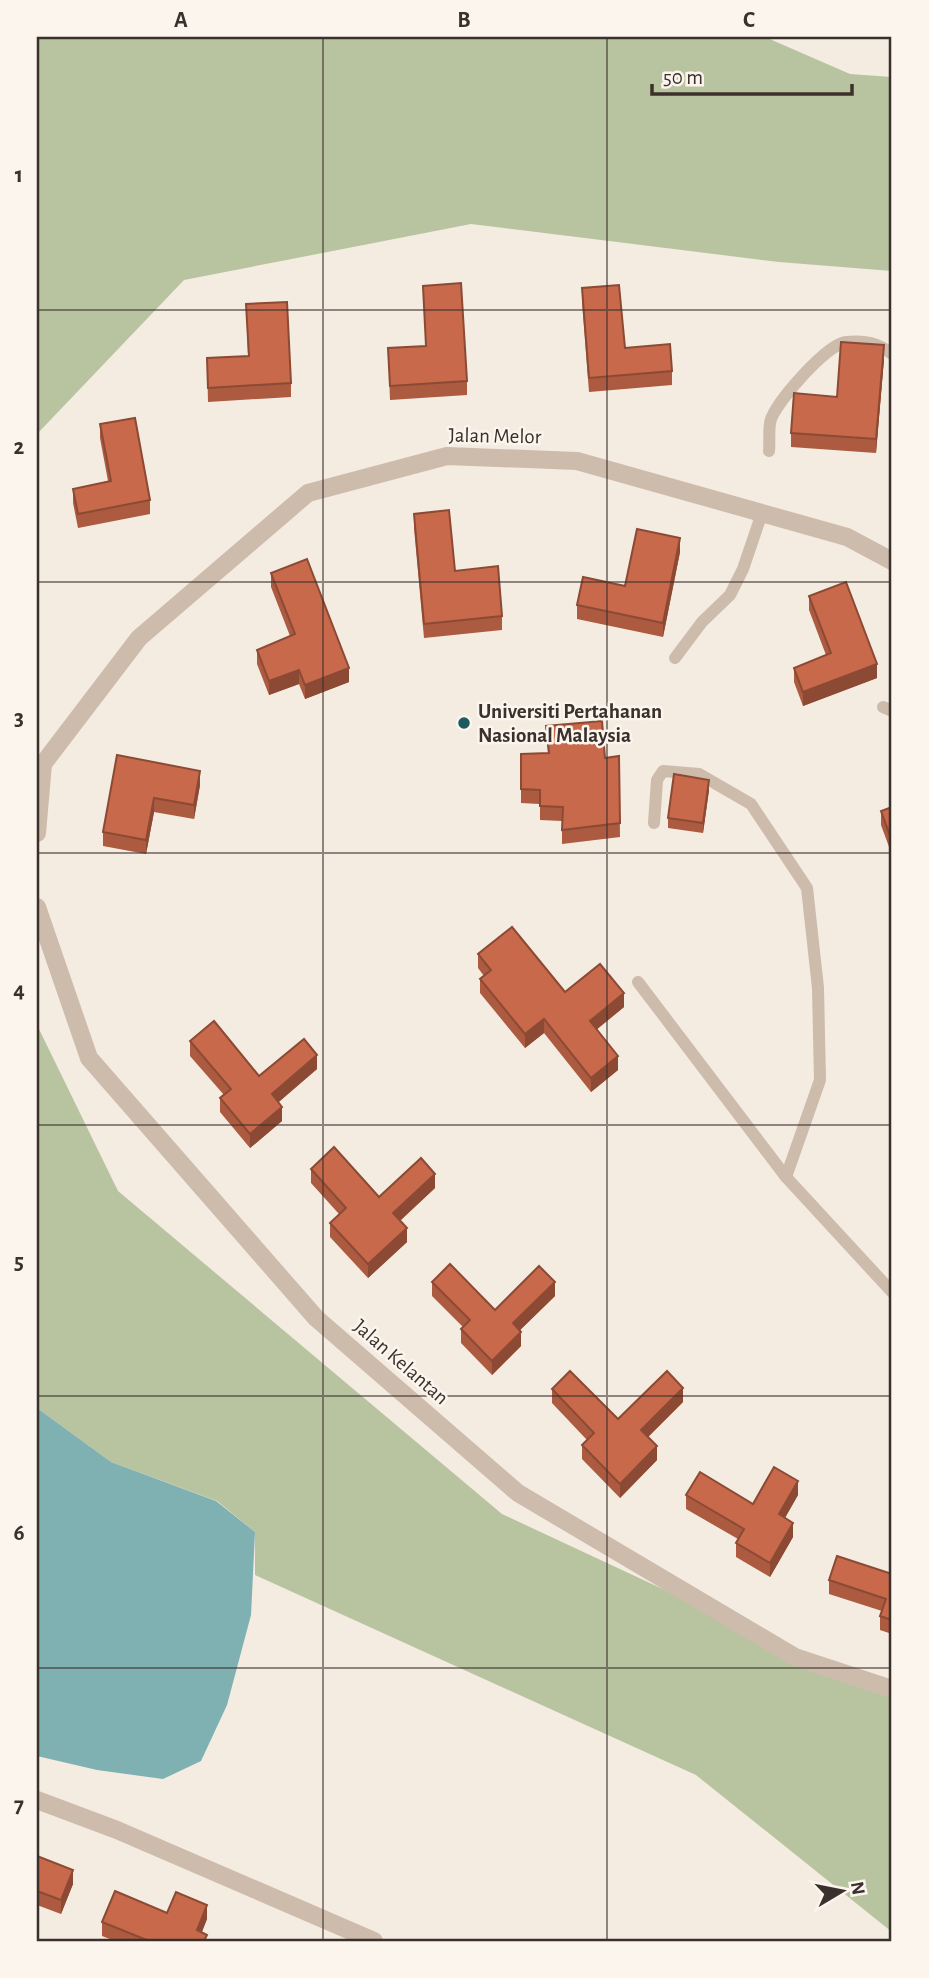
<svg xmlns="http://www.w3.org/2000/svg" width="929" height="1978" viewBox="0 0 929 1978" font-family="'Alegreya Sans',sans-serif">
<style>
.green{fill:#b8c4a0}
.water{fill:#7fb0b2}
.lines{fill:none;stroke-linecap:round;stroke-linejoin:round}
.service{stroke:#cdbbac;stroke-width:12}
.minor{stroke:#cdbbac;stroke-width:18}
.wall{fill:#ac5a40}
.shaded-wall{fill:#8c4a34}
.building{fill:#c8694b;stroke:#8c4a34;stroke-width:2}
.grid{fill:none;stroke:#3b302b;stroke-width:2;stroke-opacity:0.55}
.poi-dot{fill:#1f5a5e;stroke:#fbf5ee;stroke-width:2.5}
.labels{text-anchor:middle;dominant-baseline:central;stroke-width:5;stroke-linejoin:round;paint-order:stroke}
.street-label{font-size:21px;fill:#3b302b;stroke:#fbf5ee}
.poi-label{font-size:21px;font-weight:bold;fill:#3b302b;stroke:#fbf5ee;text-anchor:start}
.neatline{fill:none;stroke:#3b302b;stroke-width:2.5}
.grid-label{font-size:23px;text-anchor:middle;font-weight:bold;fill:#3b302b}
</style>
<rect width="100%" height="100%" fill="#f4ebe1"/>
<g class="green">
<polygon points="37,37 765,37 850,74 892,77 892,271 779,262 471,224 184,280 37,434"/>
<polygon points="37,1025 118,1191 502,1514 892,1696 892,1932 696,1775 255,1575 255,1532 217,1501 111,1462 37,1408"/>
</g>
<polygon class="water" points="37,1408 111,1462 216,1501 255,1532 251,1615 227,1705 201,1761 163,1779 97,1770 37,1756"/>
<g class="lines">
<g class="service">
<path d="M769,451C770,442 768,428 771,419C779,399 826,345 846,342C865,340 878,343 892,354"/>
<polyline points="675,658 702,622 730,595 743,569 762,513"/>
<polyline points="883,707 892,711"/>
<polyline points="654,823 657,780 663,771 699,774 751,804 807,888 818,988 820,1080 786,1177"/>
<polyline points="638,982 786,1177 892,1292"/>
</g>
<g class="minor">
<polyline points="37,833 43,764 139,638 308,493 447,456 577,461 847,537 892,561"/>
<polyline points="37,907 89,1058 316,1318 518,1493 795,1657 892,1689"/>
<polyline points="37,1800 117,1830 374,1941"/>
</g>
</g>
<g class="wall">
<polygon points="423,286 467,381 467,395 390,400 388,348 426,346"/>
<polygon points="582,288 625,348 672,371 672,385 589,392 582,302"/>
<polygon points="246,304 291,383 291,397 208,402 207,358 248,356"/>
<polygon points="884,359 876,453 791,447 791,433"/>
<polygon points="100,424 150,500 150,514 78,528 73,503 73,489 108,481 100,438"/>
<polygon points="414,514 455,571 502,616 502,630 424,638 414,528"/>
<polygon points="680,552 663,637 577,619 577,605 625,586"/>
<polygon points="271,573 349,682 305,699 299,684 269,695 257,664 257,650 290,636 271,587"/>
<polygon points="809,596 877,678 803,706 794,682 794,668 826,655 809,610"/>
<polygon points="546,726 605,758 619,756 620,837 562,844 562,821 540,820 540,804 521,803 521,754 548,753"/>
<polygon points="117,755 200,785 194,819 154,812 146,854 103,846 103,832"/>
<polygon points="709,790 703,833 668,828 668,818"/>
<polygon points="892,807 892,855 881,825 881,811"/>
<polygon points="478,954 565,992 624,1007 597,1029 618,1070 591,1092 544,1033 525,1048 480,993 480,979 484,976 478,968"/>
<polygon points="190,1041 259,1076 317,1069 278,1102 282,1121 250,1148 220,1112 220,1098 224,1095 190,1056"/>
<polygon points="311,1169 379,1197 435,1188 400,1221 407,1242 368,1278 330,1237 330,1223 339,1214 311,1183"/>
<polygon points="432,1282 495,1310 555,1296 520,1330 521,1346 492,1375 461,1343 461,1329 463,1327 432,1296"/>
<polygon points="552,1389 618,1419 683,1402 648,1437 657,1460 620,1498 582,1459 582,1445 587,1440 552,1403"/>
<polygon points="892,1390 892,1408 891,1407 891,1393"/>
<polygon points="686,1495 753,1504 798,1495 785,1518 793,1537 770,1577 736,1557 736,1543 738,1539 686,1509"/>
<polygon points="892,1574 892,1634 880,1630 880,1616 882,1611 829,1594 829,1580"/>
<polygon points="37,1856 73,1884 61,1914 37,1905"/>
<polygon points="207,1919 202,1932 207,1941 115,1941 102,1936 102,1922"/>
</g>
<g class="shaded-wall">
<polygon points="884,345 884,359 876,453 876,439"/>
<polygon points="680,538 680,552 663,637 663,623"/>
<polygon points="877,664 877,678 803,706 803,692"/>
<polygon points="349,668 349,682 305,699 305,685"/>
<polygon points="299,670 299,684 269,695 269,681"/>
<polygon points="200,771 200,785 194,819 194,805"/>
<polygon points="709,780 709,790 703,833 703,823"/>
<polygon points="154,798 154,812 146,854 146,840"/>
<polygon points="624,993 624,1007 590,1035 590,1021"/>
<polygon points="544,1019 544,1033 525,1048 525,1034"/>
<polygon points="317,1055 317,1069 272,1108 272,1094"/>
<polygon points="618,1056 618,1070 591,1092 591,1078"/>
<polygon points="282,1107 282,1121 250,1148 250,1134"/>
<polygon points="435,1174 435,1188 393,1227 393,1213"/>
<polygon points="407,1228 407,1242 368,1278 368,1264"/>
<polygon points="555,1282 555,1296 513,1337 513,1323"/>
<polygon points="521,1332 521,1346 492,1375 492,1361"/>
<polygon points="683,1388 683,1402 641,1444 641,1430"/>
<polygon points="657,1446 657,1460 620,1498 620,1484"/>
<polygon points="798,1481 798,1495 779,1528 779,1514"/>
<polygon points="793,1523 793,1537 770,1577 770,1563"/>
<polygon points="73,1870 73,1884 61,1914 61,1900"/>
<polygon points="207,1905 207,1919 198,1941 197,1930"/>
</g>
<g class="building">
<polygon points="461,283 467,381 390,386 388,348 426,346 423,286"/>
<polygon points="619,285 625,348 670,344 672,371 589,378 582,288"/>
<polygon points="287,302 291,383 208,388 207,358 249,356 246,304"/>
<polygon points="841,342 884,345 876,439 791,433 794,393 837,397"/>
<polygon points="135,418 150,500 78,514 73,489 111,481 100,424"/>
<polygon points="449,510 455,571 498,566 502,616 424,624 414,514"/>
<polygon points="637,529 680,538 663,623 577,605 583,577 625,586"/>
<polygon points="307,559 349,668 305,685 299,670 269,681 257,650 295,634 271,573"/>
<polygon points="846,582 877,664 803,692 794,668 831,653 809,596"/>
<polygon points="602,721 605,758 619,756 620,823 562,830 563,807 540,806 540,790 521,789 521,754 549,753 546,726"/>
<polygon points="117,755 200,771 194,805 154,798 146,840 103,832"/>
<polygon points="674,774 709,780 703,823 668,818"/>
<polygon points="892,807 892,841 881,811"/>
<polygon points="512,927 565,992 600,964 624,993 590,1021 618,1056 591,1078 544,1019 525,1034 480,979 491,970 478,954"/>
<polygon points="214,1021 259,1076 304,1039 317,1055 272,1094 282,1107 250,1134 220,1098 231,1089 190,1041"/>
<polygon points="334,1147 379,1197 421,1158 435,1174 393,1213 407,1228 368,1264 330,1223 346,1208 311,1169"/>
<polygon points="450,1264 495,1310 539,1266 555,1282 513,1323 521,1332 492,1361 461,1329 470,1320 432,1282"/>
<polygon points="570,1371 618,1419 667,1371 683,1388 641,1430 657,1446 620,1484 582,1445 594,1433 552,1389"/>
<polygon points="774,1467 798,1481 779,1514 793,1523 770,1563 736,1543 744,1529 686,1495 700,1472 753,1504"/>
<polygon points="837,1556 892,1574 892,1620 880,1616 886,1599 829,1580"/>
<polygon points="37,1856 73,1870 61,1900 37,1891"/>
<polygon points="115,1891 167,1913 176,1892 207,1905 197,1930 207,1935 204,1941 149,1941 102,1922"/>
</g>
<path class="grid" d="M323,37V1941M607,37V1941M37,310H892M37,582H892M37,853H892M37,1125H892M37,1396H892M37,1668H892"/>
<circle class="poi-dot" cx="464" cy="723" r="7"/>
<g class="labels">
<g class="street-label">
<text transform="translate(495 436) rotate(1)">Jalan Melor</text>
<text transform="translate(401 1362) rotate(41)">Jalan Kelantan</text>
</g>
<g class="poi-label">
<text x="478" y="711">Universiti Pertahanan<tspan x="478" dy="24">Nasional Malaysia</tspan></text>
</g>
</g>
<rect width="929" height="1978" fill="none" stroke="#fbf5ee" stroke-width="77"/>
<g transform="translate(842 1891) rotate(80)" stroke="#fbf5ee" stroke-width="5" paint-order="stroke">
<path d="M0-5L12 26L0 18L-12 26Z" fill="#3b302b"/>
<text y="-10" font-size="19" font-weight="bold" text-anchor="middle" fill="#3b302b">N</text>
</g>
<path d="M652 84v10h200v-10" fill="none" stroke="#3b302b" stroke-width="3.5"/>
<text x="663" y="84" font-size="21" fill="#3b302b" stroke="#fbf5ee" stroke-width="5" paint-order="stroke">50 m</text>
<rect x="38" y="38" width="852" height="1902" class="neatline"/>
<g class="grid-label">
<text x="181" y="27">A</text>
<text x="464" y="27">B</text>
<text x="749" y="27">C</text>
<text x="19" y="182">1</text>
<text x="19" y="454">2</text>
<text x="19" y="725">3</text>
<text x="19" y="997">4</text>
<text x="19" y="1269">5</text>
<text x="19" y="1540">6</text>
<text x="19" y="1812">7</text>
</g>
</svg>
